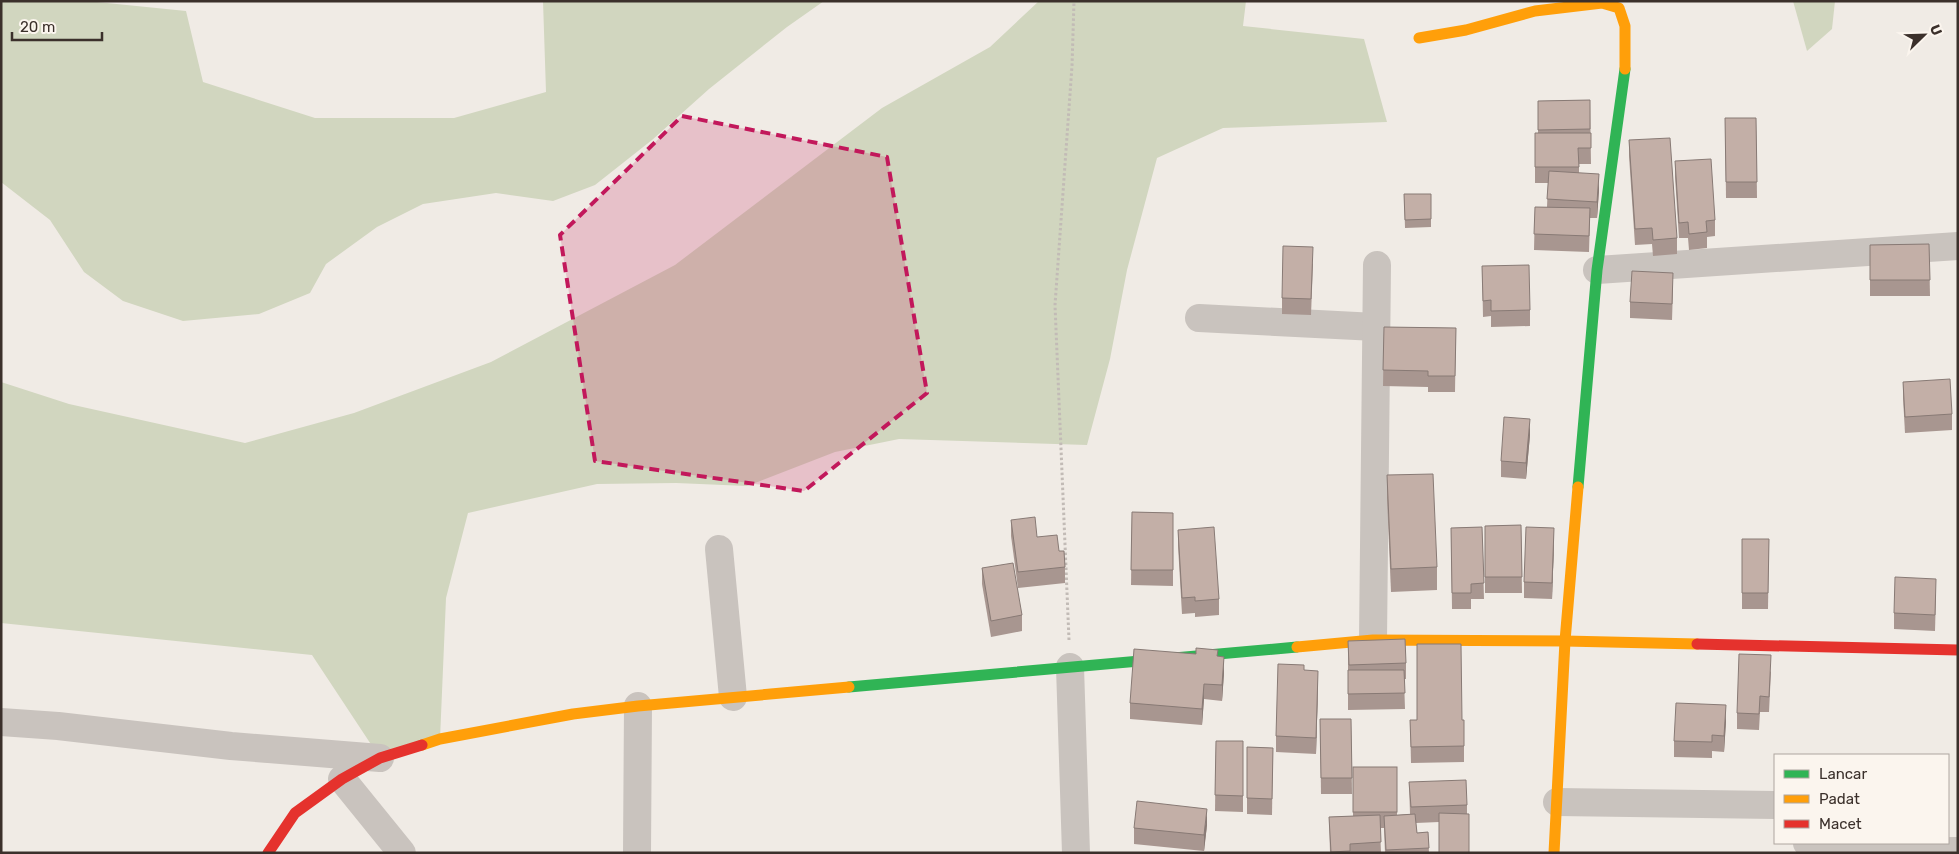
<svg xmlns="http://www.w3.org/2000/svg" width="1959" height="854" viewBox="0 0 1959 854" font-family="Rubik,sans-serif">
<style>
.green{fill:#d1d6bf}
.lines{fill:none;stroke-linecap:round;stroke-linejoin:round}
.path{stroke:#c2bbb6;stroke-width:3;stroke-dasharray:2.5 2.5;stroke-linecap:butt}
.street{stroke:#c9c3be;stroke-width:28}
.fast{stroke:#30b455;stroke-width:11}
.slow{stroke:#ff9f0a;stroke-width:11}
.jam{stroke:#e5322d;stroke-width:11}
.wall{fill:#a89690}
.shaded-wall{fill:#887a75}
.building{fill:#c3afa7;stroke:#887a75}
.marked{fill:#c2185b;fill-opacity:0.2;stroke:#c2185b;stroke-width:4;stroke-dasharray:10 6;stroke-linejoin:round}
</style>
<rect width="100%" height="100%" fill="#f0ebe5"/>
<g class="green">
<polygon points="1,1 87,1 186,11 203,82 315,118 454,118 546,92 543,1 824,1 787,27 709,89 652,140 595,185 553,201 496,193 423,204 377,227 326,264 310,293 259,314 183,321 123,301 84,272 50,220 1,182"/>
<polygon points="1039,1 1246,1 1243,26 1364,39 1387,122 1223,128 1157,158 1127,270 1110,359 1087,445 899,439 835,452 747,486 676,483 597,484 468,513 446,598 440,739 380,758 312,655 1,623 1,382 69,404 245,443 354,413 491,362 675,265 882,108 990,47"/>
<polygon points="1793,1 1835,1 1832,29 1807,51"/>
</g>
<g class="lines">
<polyline class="path" points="1069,640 1055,305 1072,66 1074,1"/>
<g class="street">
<polyline points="1597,270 1958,246"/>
<polyline points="1199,318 1376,327"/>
<polyline points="719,549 733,697"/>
<polyline points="1373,640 1377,265"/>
<polyline points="1070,667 1076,853"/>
<polyline points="1,722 58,726 231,746 380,758"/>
<polyline points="342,779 402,853"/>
<polyline points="1557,802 1775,805"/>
<polyline points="1807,843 1812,849 1822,852 1958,851"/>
<polyline points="637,853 638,706"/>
</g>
<g class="fast">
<polyline points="1578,487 1597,270 1625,69"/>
<polyline points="849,687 1297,647"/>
</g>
<g class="slow">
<polyline points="1419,38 1466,30 1535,11 1602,3 1619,8 1625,26 1625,69"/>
<polyline points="1297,647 1373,640 1565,641 1697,644"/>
<polyline points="422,745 440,739 573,714 638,706 849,687"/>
<polyline points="1554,853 1565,641 1578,487"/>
</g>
<g class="jam">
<polyline points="1697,644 1958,650"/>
<polyline points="268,853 295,813 342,779 380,758 422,745"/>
</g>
</g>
<g class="wall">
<polygon points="1590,100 1591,164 1579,164 1579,173 1599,190 1597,218 1590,218 1589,252 1534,250 1535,207 1547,207 1548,183 1535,183 1535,133 1538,133 1538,101"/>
<polygon points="1725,118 1756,118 1757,198 1726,198"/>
<polygon points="1629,140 1677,238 1677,254 1653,256 1652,244 1635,245 1629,156"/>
<polygon points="1675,161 1715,220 1715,236 1707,237 1707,248 1689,250 1688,238 1679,238 1675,177"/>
<polygon points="1404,194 1431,194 1431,227 1405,228"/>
<polygon points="1929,244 1930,296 1870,296 1870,245"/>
<polygon points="1313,263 1311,315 1282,314 1282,298"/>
<polygon points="1482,266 1530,310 1530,326 1491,327 1491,316 1483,317"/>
<polygon points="1673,289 1672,320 1630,318 1630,302"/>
<polygon points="1384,327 1456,328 1455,392 1428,392 1428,387 1383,386"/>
<polygon points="1903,382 1952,414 1952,430 1905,433 1903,398"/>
<polygon points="1530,435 1526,479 1501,477 1501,461"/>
<polygon points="1387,475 1437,567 1437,590 1391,592 1387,498"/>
<polygon points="1132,512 1173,513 1173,586 1131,585"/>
<polygon points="1011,520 1059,551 1065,567 1065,583 1018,588 1011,536"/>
<polygon points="1521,525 1522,593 1485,593 1485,526"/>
<polygon points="1482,527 1484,599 1471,599 1471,609 1452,609 1451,528"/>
<polygon points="1178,530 1219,599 1219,615 1195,617 1195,613 1182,614 1178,546"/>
<polygon points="1742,539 1769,539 1768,609 1742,609"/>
<polygon points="1554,544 1552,599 1524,598 1524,582"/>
<polygon points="982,568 1022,615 1022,631 991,637 982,584"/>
<polygon points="1936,595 1935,631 1894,629 1894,613"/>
<polygon points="1348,641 1406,663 1406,679 1404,679 1405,709 1348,710"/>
<polygon points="1218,656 1224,673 1222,701 1204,699 1202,725 1130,719 1130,703"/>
<polygon points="1304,670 1318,687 1316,754 1276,752 1276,736"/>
<polygon points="1771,671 1769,712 1760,712 1759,730 1737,729 1737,713"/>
<polygon points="1320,719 1351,719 1352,794 1321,794"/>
<polygon points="1410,720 1464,720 1464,762 1411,763"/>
<polygon points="1726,721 1724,752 1712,751 1712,758 1674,757 1674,741"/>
<polygon points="1216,741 1243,741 1243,812 1215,811"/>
<polygon points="1247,747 1273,748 1272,815 1247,814"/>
<polygon points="1353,767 1397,767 1397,815 1410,814 1409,782 1467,805 1467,814 1439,822 1416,823 1417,833 1428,832 1429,853 1385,853 1384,828 1380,828 1381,853 1330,853 1329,817 1353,816"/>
<polygon points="1207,825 1204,851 1134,844 1134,828"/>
</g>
<g class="shaded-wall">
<polygon points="1599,174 1599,190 1597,218 1597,202"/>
<polygon points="1530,419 1530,435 1526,479 1526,463"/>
<polygon points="1554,528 1554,544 1552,599 1552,583"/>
<polygon points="1224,657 1224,673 1222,701 1222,685"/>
<polygon points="1318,671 1318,687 1316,754 1316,738"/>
<polygon points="1204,684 1204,699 1202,725 1202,709"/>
<polygon points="1726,705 1726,721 1724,752 1724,736"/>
<polygon points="1207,809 1207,825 1204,851 1204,835"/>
</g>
<g class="building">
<polygon points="1590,100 1590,129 1538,130 1538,101"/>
<polygon points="1725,118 1756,118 1757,182 1726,182"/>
<polygon points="1535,133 1591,133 1591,148 1578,148 1579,167 1535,167"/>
<polygon points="1670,138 1677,238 1653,240 1652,228 1635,229 1629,140"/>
<polygon points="1711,159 1715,220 1706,221 1707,232 1689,234 1688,222 1679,223 1675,161"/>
<polygon points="1549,171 1599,174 1597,202 1547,199"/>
<polygon points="1404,194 1431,194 1431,219 1405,220"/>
<polygon points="1535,207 1590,208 1589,236 1534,234"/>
<polygon points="1929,244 1930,280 1870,280 1870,245"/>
<polygon points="1283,246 1313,247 1311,299 1282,298"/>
<polygon points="1529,265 1530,310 1491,311 1491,300 1483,301 1482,266"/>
<polygon points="1632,271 1673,273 1672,304 1630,302"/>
<polygon points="1384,327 1456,328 1455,376 1428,376 1428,371 1383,370"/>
<polygon points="1950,379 1952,414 1905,417 1903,382"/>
<polygon points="1504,417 1530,419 1526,463 1501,461"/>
<polygon points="1433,474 1437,567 1391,569 1387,475"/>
<polygon points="1132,512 1173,513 1173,570 1131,570"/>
<polygon points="1035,517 1037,537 1057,535 1059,551 1064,551 1065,567 1018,572 1011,520"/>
<polygon points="1521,525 1522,577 1485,577 1485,526"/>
<polygon points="1214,527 1219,599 1195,601 1195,597 1182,598 1178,530"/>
<polygon points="1482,527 1484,583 1471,584 1471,593 1452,593 1451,528"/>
<polygon points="1526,527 1554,528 1552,583 1524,582"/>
<polygon points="1742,539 1769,539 1768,593 1742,593"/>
<polygon points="1013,563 1022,615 991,621 982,568"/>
<polygon points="1895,577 1936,579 1935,615 1894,613"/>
<polygon points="1405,639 1406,663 1349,665 1348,641"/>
<polygon points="1417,644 1461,644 1462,720 1464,720 1464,746 1411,747 1410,720 1417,720"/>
<polygon points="1196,648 1218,650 1217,656 1224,657 1222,685 1204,684 1202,709 1130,703 1134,649 1196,654"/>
<polygon points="1739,654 1771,655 1769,697 1760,696 1759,714 1737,713"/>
<polygon points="1278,664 1304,665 1304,670 1318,671 1316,738 1276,736"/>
<polygon points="1348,670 1404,670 1405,693 1348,694"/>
<polygon points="1676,703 1726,705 1724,736 1712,735 1712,742 1674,741"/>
<polygon points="1320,719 1351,719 1352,778 1321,778"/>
<polygon points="1216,741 1243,741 1243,796 1215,795"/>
<polygon points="1247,747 1273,748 1272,799 1247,798"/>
<rect x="1353" y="767" width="44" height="45"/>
<polygon points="1466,780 1467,805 1411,807 1409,782"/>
<polygon points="1137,801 1207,809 1204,835 1134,828"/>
<polygon points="1439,813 1469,814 1469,853 1439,853"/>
<polygon points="1415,814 1417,833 1428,832 1429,848 1386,850 1384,816"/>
<polygon points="1380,815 1381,842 1350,844 1350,851 1331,852 1329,817"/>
</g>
<path class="marked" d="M682,116L887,157L927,393L804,491L595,461L560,235Z"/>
<rect width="1959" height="854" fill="none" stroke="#3b302b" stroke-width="5"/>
<rect x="1774" y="754" width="175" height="90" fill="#fbf5ee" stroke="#aea6a0"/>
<rect x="1784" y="770" width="25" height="8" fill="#30b455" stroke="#aea6a0"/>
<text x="1819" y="779" font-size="15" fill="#3b302b">Lancar</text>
<rect x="1784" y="795" width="25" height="8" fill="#ff9f0a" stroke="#aea6a0"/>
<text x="1819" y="804" font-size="15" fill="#3b302b">Padat</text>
<rect x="1784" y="820" width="25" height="8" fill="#e5322d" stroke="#aea6a0"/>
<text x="1819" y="829" font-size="15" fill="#3b302b">Macet</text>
<g transform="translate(1924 35) rotate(67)" stroke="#fbf5ee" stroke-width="4" paint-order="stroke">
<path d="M0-4L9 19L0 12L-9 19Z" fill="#3b302b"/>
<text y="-8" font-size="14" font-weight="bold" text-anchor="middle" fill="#3b302b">U</text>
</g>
<path d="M12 32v8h90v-8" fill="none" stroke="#3b302b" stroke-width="2.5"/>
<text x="20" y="32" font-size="15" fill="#3b302b" stroke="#fbf5ee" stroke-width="4" paint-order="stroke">20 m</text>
</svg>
